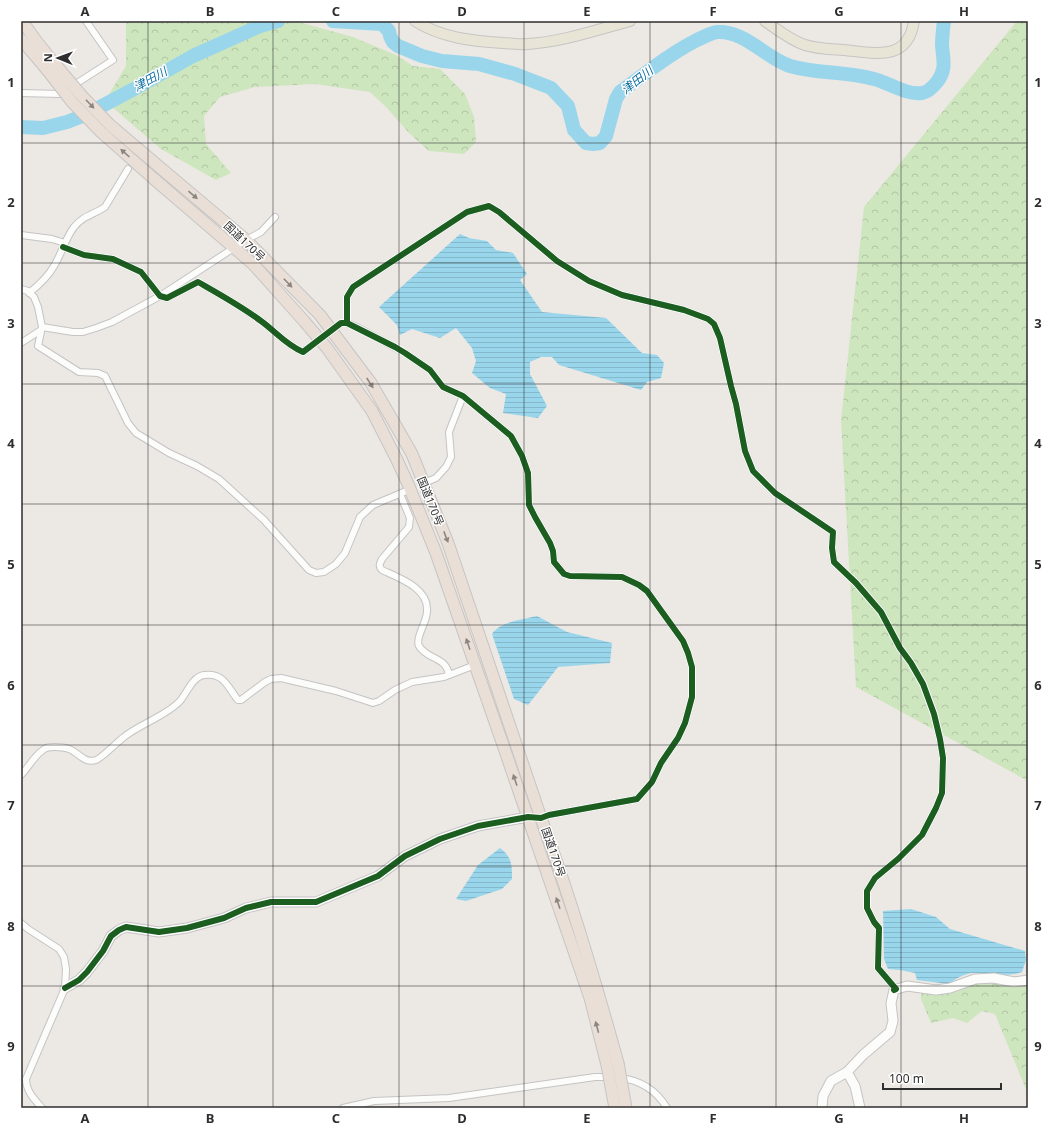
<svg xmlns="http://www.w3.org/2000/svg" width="1049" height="1129" viewBox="0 0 1049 1129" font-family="'Noto Sans','Noto Sans JP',sans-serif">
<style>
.forest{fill:url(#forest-crowns)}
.water{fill:url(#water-rules)}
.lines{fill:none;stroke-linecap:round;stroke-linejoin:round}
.river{stroke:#99d6ec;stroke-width:14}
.street-casing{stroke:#c5c4c5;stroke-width:8}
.secondary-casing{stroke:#c5c4c5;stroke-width:11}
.primary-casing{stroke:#c6c5c4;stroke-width:12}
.highway-casing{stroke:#c6c5c4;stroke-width:13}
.street{stroke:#fcfcfb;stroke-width:6}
.secondary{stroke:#fcfcfb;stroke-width:9}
.primary{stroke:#e8e4d6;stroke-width:10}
.highway{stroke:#eadfd6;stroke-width:11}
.street-bridge-casing{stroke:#c5c4c5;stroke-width:8;stroke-linecap:butt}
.highway-bridge-casing{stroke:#c6c5c4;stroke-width:13;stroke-linecap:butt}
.street-bridge{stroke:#fcfcfb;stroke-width:6}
.highway-bridge{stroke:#eadfd6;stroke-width:11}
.cycleway-casing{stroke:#fff;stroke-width:8}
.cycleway{stroke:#1b5e20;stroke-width:6}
.oneway{fill:#8c8682}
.grid{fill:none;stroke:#2e2e2e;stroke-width:1;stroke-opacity:0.55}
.labels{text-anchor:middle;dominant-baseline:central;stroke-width:3;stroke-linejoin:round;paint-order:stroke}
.street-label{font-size:11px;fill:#2e2e2e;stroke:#fff}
.water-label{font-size:12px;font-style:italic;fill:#0d6fa3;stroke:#fff}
.neatline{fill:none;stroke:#2e2e2e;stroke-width:1.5}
.grid-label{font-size:13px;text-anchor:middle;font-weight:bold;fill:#2e2e2e}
</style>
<defs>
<pattern id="forest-crowns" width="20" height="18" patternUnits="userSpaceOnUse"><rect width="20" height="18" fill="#cee6be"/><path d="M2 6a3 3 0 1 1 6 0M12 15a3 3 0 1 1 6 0" fill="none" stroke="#b1c6a4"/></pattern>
<pattern id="water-rules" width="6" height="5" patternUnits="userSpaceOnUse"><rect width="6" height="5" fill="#99d6ec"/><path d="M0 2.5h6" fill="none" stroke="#84b8cb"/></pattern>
</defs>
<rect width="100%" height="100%" fill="#ece8e4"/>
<g class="forest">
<polygon points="126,21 295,21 353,37 396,55 413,66 440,69 465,94 474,117 476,142 464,154 429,151 409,133 387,108 370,92 315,84 255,87 220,97 204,116 206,144 231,173 216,180 161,149 105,101 126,66"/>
<polygon points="1017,21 1028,21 1028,781 856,687 841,421 864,207"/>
<polygon points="975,979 1028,980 1028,1094 995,1014 982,1011 967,1023 953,1018 931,1023 921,999 921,993 956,992"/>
</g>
<g class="water">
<polygon points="460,234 469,238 487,241 496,250 513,253 527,274 520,280 542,312 606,318 642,353 657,355 664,363 661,378 647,382 641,390 559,365 552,357 541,357 530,362 530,374 547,406 538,418 503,413 506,394 490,388 472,373 476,361 472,348 456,328 440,338 412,329 400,335 397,325 379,307"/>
<path d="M537,616L567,632L612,643L610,663L558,667L528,705L514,699L492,634C501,621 522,620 537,616Z"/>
<path d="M500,848C512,857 512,865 512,879L502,889L466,901L456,899L478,865Z"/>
<path d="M911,909L936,917L950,929L1025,951L1026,960L1022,972C1005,978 989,972 972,973C964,974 955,979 949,984L917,980L915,973L900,970L888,969L884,959L883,911Z"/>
</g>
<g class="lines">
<g class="river">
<path d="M333,21L382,24L389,31L390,36L393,42L398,46L422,56L442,61L479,64L515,74L551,88L568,106L574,130L586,143L593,144L600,143L606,136L616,99L620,92C645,74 669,54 697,40C704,37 710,33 717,32C744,30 766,58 790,66C817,74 846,71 874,79C890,83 905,95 922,93C928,92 933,87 937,82C947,69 943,60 942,45C942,37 943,29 944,21"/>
<polyline points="21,127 43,128 67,122 85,115 134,89 193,56 260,26 278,21"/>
</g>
<defs>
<g id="street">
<polyline points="21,93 60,94 113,60 86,21"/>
<polyline points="21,235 52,239 65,243"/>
<path d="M63,247L84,255L113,259L141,272L160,296L167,298L198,282C219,294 241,306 261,321C275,331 286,345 303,352"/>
<polyline points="21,289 28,291 34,297 38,307 42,327 38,346 79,372 98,373 105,376 128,423 136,433 169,453 197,466 219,479 264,520 309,570 316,573 324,572 336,564 345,553 360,517 373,505 411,489"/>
<path d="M29,293C39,285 48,277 54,266C62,253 65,239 74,227C84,215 93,215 105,207L128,169"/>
<polyline points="344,323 347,323 357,327 405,353 430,370 443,387 463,396 511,436 522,456 528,473 529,505 535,517 550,543 553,551 554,562 564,574 570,576 622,577 639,585 647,591 683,641 688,653 692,667 692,697 685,723 678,738 661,763 652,782 637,799 549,815 541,818 528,817"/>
<polyline points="347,323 347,297 353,287 467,212 489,206 499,212 557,261 589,281 622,295 684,310 708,319 714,324 720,338 731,386 736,404 745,451 753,471 775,493 833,532 832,548 834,562 856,583 881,612 900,648 911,663 923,684 934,714 940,739 943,758 942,793 936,808 922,835 898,859 875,878 867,891 867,908 874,922 879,928 878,968 896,989 894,990"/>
<polyline points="42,327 73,332 83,332 96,328 112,322 160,296 246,240 261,232 275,217"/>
<polyline points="21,343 41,330"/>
<polyline points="424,483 436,478 446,467 451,457 449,432 463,396"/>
<path d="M400,494L410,518L409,527L382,559C380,563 378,566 382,570C399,578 429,588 427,611C427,618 423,625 421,631C419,636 417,642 419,646C427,660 446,656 449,675"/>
<path d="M21,775C28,768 34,756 43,750C46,747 49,747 54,747C59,747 64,747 69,749C78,752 84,764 96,760C102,758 117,742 124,737C140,724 166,716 180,701C187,693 192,677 204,675C224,672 228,688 238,700H241L265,682L271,679L281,678L336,691L373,703L379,701L395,690L412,682L444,677L475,665"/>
<path d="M21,923L28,929L59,949L64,957L66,969L65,988L26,1079C26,1091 34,1099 42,1108"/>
<path d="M620,1078C640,1080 656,1090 667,1108"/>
<polyline points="343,1108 374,1101 449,1098 595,1077 611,1077"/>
</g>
<g id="secondary">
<polyline points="65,988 79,980 87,972 103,951 111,936 119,930 126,927 159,932 187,928 224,918 246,908 271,902 316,902 378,876 405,856 440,839 478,826 528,817"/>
<polyline points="847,1072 855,1086 860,1108"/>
<polyline points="822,1108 823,1096 831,1081 847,1072 863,1055 890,1032 893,1021 891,1003 894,990 907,986 936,990 950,988 975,979 994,978 1014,982 1028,980"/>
</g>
<g id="primary">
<path d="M415,21C442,38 472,41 503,43C511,43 520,45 528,44C562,42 596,30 630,21"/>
<path d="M765,21C778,30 790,40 805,45C817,49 831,49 844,50C875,53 908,62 914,21"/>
</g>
<g id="highway">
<polyline points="22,21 37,42 55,64"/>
<polyline points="21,39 48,71"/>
<path d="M163,170L246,240L320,315L371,383L396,426L412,454L448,543L541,818C571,898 595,980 618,1063"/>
<polyline points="154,179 253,264 304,321 327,348 372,411 397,460 408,484 436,553 502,742 590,998 607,1065"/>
</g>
</defs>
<use href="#street" class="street-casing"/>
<use href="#secondary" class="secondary-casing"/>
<use href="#primary" class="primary-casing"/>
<use href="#highway" class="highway-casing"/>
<use href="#street" class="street"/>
<use href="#secondary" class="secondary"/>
<use href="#primary" class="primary"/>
<use href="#highway" class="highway"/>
<defs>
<polyline id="street-bridge" points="303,352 341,323"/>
<g id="highway-bridge">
<polyline points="55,64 81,95 110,125 163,170"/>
<polyline points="48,71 72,102 101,132 154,179"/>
<polyline points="618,1063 626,1108"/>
<polyline points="607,1065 615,1108"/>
</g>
</defs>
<use href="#street-bridge" class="street-bridge-casing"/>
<use href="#highway-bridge" class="highway-bridge-casing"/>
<use href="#street-bridge" class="street-bridge"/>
<use href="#highway-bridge" class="highway-bridge"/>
<defs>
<g id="cycleway">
<path d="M63,247L84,255L113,259L141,272L160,296L167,298L198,282C219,294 241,306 261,321C275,331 286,345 303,352L341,323H347L395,347L405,353L430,370L443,387L463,396L511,436L522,456L528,473L529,505L535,517L550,543L553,551L554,562L564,574L570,576L622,577L639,585L647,591L683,641L688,653L692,667V697L685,723L678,738L661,763L652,782L637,799L549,815L541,818L528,817L478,826L440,839L405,856L378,876L316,902H271L246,908L224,918L187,928L159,932L126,927L119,930L111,936L103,951L87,972L79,980L65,988"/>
<polyline points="347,323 347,297 353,287 467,212 489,206 499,212 557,261 589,281 622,295 684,310 708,319 714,324 720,338 731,386 736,404 745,451 753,471 775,493 833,532 832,548 834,562 856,583 881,612 900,648 911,663 923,684 934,714 940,739 943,758 942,793 936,808 922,835 898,859 875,878 867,891 867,908 874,922 879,928 878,968 896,989 894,990"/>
</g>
</defs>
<use href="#cycleway" class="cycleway-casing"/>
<use href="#cycleway" class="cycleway"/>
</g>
<defs><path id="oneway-solid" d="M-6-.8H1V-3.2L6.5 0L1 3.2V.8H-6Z"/></defs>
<g class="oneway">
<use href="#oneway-solid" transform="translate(90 104) rotate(46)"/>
<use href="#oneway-solid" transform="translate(125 153) rotate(-138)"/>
<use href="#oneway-solid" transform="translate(193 195) rotate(40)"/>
<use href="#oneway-solid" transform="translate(288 283) rotate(46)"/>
<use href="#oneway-solid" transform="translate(370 383) rotate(57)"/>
<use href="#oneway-solid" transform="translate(446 537) rotate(69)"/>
<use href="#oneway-solid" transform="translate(468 644) rotate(-109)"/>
<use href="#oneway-solid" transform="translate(515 780) rotate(-109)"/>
<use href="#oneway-solid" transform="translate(558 903) rotate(-109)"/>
<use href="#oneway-solid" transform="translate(597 1027) rotate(-105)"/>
</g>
<path class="grid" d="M148,21V1108M273,21V1108M399,21V1108M524,21V1108M650,21V1108M776,21V1108M901,21V1108M21,143H1028M21,263H1028M21,384H1028M21,504H1028M21,625H1028M21,745H1028M21,866H1028M21,986H1028"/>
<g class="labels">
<g class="street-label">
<text transform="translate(245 241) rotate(43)">国道170号</text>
<text transform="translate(431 501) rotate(68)">国道170号</text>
<text transform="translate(554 852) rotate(71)">国道170号</text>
</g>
<g class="water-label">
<text transform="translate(150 79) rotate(-29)">津田川</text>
<text transform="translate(637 80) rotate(-38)">津田川</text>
</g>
</g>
<rect width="1049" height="1129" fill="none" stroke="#ffffff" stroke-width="44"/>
<g transform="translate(58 58) rotate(271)" stroke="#ffffff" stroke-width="3" paint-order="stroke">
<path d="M0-3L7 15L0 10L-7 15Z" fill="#2e2e2e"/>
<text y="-6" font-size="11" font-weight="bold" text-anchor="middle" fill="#2e2e2e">N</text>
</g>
<path d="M883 1083v6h118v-6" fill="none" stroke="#2e2e2e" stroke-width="2"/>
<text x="889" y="1083" font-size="12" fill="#2e2e2e" stroke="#ffffff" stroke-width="3" paint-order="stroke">100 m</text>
<rect x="22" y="22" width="1005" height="1085" class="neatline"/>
<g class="grid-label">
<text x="85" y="16">A</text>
<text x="210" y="16">B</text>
<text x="336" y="16">C</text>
<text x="462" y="16">D</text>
<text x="587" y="16">E</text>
<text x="713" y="16">F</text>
<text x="839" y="16">G</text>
<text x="964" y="16">H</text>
<text x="11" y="87">1</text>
<text x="1038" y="87">1</text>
<text x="11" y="207">2</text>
<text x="1038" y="207">2</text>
<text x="11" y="328">3</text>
<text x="1038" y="328">3</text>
<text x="11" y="448">4</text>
<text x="1038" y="448">4</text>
<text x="11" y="569">5</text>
<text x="1038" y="569">5</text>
<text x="11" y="690">6</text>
<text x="1038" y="690">6</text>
<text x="11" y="810">7</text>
<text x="1038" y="810">7</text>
<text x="11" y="931">8</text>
<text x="1038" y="931">8</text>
<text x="11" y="1051">9</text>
<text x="1038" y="1051">9</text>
<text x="85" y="1123">A</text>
<text x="210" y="1123">B</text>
<text x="336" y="1123">C</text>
<text x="462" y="1123">D</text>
<text x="587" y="1123">E</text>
<text x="713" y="1123">F</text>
<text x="839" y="1123">G</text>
<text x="964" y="1123">H</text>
</g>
</svg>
